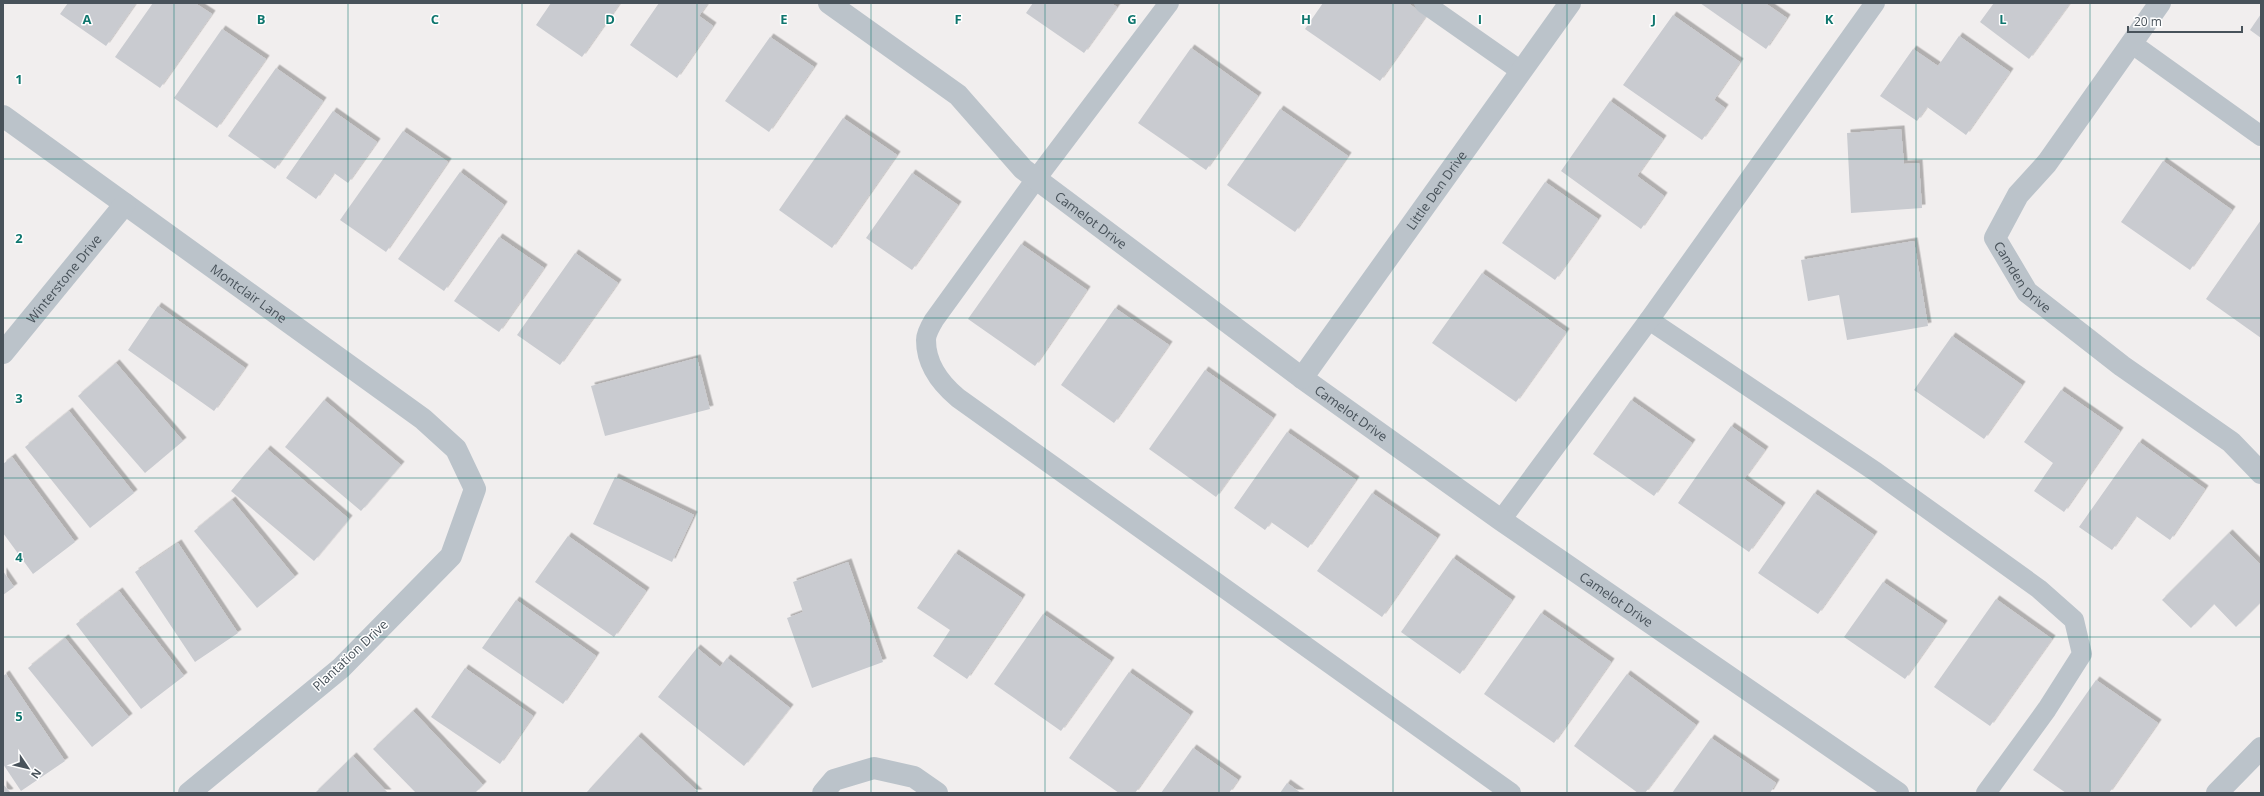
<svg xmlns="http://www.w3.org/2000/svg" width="2264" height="796" viewBox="0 0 2264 796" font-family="'Open Sans',sans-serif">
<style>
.building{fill:#c9cbd0;filter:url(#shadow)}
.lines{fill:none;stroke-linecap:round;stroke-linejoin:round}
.service{stroke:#bbc3ca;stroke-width:20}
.minor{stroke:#bbc3ca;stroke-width:22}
.tertiary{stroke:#bbc3ca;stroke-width:22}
.grid{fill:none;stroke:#0f766e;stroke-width:1;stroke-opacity:0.55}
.labels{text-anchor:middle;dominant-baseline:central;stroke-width:3;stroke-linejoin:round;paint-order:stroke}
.street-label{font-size:13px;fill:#48525a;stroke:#fff}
.grid-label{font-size:13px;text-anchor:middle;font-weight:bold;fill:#0f766e;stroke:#fff;stroke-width:3;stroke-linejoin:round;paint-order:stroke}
</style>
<defs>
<filter id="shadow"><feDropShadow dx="3.5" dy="-3.5" stdDeviation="0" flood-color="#0004"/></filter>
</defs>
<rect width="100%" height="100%" fill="#f1eeee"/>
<g class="building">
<polygon points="68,3 136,3 106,46 60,14"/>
<polygon points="153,3 195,3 212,14 160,88 115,57"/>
<polygon points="551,3 620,3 582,57 536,25"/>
<polygon points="659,3 708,3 699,16 713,26 677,78 630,45"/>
<polygon points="1033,3 1111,3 1117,7 1084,53 1026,13"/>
<polygon points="1323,3 1408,3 1426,16 1380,81 1305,29"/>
<polygon points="1700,3 1765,3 1787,18 1766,49"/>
<polygon points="1994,3 2070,3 2029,59 1980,22"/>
<polygon points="2261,14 2261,38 2250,30"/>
<polygon points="1673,15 1740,62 1714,100 1725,108 1702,140 1623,85"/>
<polygon points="222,29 266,59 217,128 174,98"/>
<polygon points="1959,36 2010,72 1966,135 1927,107 1917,121 1880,96 1913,49 1938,66"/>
<polygon points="770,37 814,67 769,132 725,101"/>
<polygon points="1191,48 1258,96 1206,170 1138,123"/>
<polygon points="276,68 323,101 275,169 228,136"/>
<polygon points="1610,101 1663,139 1637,176 1664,196 1641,229 1561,171"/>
<polygon points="1280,109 1348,156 1295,232 1227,185"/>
<polygon points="333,111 377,142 348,183 334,173 316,199 286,178"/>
<polygon points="843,118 897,155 832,248 779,210"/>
<polygon points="1901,129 1904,164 1919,163 1922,208 1851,213 1847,133"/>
<polygon points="403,131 448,162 386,252 340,220"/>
<polygon points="2163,161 2232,210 2190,270 2121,222"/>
<polygon points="460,172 504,205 444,291 398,259"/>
<polygon points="912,173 958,205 912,270 866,238"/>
<polygon points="1545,182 1598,219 1555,280 1502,243"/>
<polygon points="2261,220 2261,338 2206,299"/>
<polygon points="499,237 544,268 499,332 454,301"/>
<polygon points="1914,241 1928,326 1847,340 1839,295 1808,301 1801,260"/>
<polygon points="1021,244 1087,290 1035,366 968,319"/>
<polygon points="575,253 618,283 560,365 517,335"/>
<polygon points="1482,273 1566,332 1516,402 1432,343"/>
<polygon points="158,306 245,368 214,411 128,350"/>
<polygon points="1115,308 1169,345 1114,423 1061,385"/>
<polygon points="1952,336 2022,385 1984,439 1914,390"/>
<polygon points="697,358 710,409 605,436 591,386"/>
<polygon points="116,363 183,441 145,473 78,396"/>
<polygon points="1205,370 1273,418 1216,497 1149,449"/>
<polygon points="2061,390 2120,431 2064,512 2034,491 2053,463 2024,442"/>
<polygon points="324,400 401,465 361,511 285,447"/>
<polygon points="1631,400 1692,443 1654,496 1593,454"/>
<polygon points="69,411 134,493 90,528 25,447"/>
<polygon points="1731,426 1765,450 1744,479 1782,506 1749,552 1678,503"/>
<polygon points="1287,432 1356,480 1308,548 1271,522 1265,530 1234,508"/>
<polygon points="2139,442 2205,489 2170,540 2136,516 2112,550 2079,527"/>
<polygon points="267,449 349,519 314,561 231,491"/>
<polygon points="12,457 75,542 33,574 3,533 3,464"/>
<polygon points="615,477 694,515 672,562 593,524"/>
<polygon points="1372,493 1437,538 1382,617 1317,571"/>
<polygon points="1814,493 1874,535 1818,614 1758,573"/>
<polygon points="232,500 295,577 257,608 194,531"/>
<polygon points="2229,533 2261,565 2261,602 2236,627 2214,604 2191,628 2162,600"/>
<polygon points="568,536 646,591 614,637 535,582"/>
<polygon points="178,543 238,633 195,662 135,572"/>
<polygon points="955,553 1022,598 967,679 933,656 950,630 917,608"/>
<polygon points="1453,558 1512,600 1460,674 1401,632"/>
<polygon points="848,562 883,662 812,688 787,618 803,612 793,582"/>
<polygon points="3,571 14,587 3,595"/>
<polygon points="1883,582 1944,624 1905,679 1844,637"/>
<polygon points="119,591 184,676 141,709 76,624"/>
<polygon points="1996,599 2052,639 1990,726 1934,687"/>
<polygon points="516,600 596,656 563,704 482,648"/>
<polygon points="1541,613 1611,662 1554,743 1484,694"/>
<polygon points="1043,614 1111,661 1061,731 994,684"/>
<polygon points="65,638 129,717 92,747 28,668"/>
<polygon points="697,648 720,667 727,658 790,708 744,766 658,697"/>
<polygon points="465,668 533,716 500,764 431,717"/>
<polygon points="1129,672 1190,715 1135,793 1119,793 1069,758"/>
<polygon points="6,674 65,761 21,791 3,764 3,676"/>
<polygon points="1627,674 1696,725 1645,793 1638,793 1574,746"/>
<polygon points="2096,680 2158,723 2109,793 2066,793 2033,770"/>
<polygon points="413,711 483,785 475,793 416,793 373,749"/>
<polygon points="638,736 699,793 586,793"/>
<polygon points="1711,738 1776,783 1770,793 1672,793"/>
<polygon points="1193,748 1238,780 1229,793 1161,793"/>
<polygon points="353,756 388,793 315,793"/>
<polygon points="1287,783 1301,793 1280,793"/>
<polygon points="3,784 10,792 8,793 3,793"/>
</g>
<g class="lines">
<g class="service">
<path d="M1169,3L1036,179L934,320C931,325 926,334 926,340C926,365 940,383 958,398L1511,793"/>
<polyline points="1424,3 1521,71"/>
<polyline points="2131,43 2261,136"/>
<polyline points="1649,320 1876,472 2039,589 2074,620 2082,654 2047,709 1986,793"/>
<polyline points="1501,520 1649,320 1875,3"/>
</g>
<g class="minor">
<path id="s1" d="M829,3L958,95L1023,169L1302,378L1501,520L1898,793"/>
<path id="s2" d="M2160,3L2047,163L2018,195L1995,238L2027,292L2122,366L2231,442L2261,473"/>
<path id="s3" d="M3,116L423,419L456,449L475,489L451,556L341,668L189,793"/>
<path id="s4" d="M3,353L125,204"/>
<path id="s5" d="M1302,378L1570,3"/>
<polyline points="823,793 834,780 874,768 914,777 937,793"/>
</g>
<polyline class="tertiary" points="2217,793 2261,748"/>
</g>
<path class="grid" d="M174,3V793M348,3V793M522,3V793M697,3V793M871,3V793M1045,3V793M1219,3V793M1393,3V793M1567,3V793M1742,3V793M1916,3V793M2090,3V793M3,159H2261M3,318H2261M3,478H2261M3,637H2261"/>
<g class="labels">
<g class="street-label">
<text stroke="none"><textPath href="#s5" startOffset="231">Little Den Drive</textPath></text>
<text stroke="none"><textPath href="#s1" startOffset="342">Camelot Drive</textPath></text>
<text stroke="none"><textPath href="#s2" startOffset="336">Camden Drive</textPath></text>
<text stroke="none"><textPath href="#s4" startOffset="96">Winterstone Drive</textPath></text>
<text stroke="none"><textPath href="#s3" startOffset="303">Montclair Lane</textPath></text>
<text stroke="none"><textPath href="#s1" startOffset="666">Camelot Drive</textPath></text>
<text stroke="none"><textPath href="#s1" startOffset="990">Camelot Drive</textPath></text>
<text transform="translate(350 655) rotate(-43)">Plantation Drive</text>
</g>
</g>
<g class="grid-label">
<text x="87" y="24">A</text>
<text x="261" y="24">B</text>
<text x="435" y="24">C</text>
<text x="610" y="24">D</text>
<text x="784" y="24">E</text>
<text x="958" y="24">F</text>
<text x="1132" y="24">G</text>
<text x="1306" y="24">H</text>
<text x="1480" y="24">I</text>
<text x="1654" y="24">J</text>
<text x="1829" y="24">K</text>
<text x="2003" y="24">L</text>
<text x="19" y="84">1</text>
<text x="19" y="243">2</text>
<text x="19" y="403">3</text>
<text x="19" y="562">4</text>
<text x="19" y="721">5</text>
</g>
<rect width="2264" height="796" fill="none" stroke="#48525a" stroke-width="8"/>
<g transform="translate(28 768) rotate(125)" stroke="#ffffff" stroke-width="3" paint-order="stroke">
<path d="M0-3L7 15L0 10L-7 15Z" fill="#48525a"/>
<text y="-6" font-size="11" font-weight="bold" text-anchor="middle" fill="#48525a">N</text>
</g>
<path d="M2128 26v6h114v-6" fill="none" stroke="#48525a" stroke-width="2"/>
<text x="2134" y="26" font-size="12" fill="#48525a" stroke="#ffffff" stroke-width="3" paint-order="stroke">20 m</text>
</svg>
